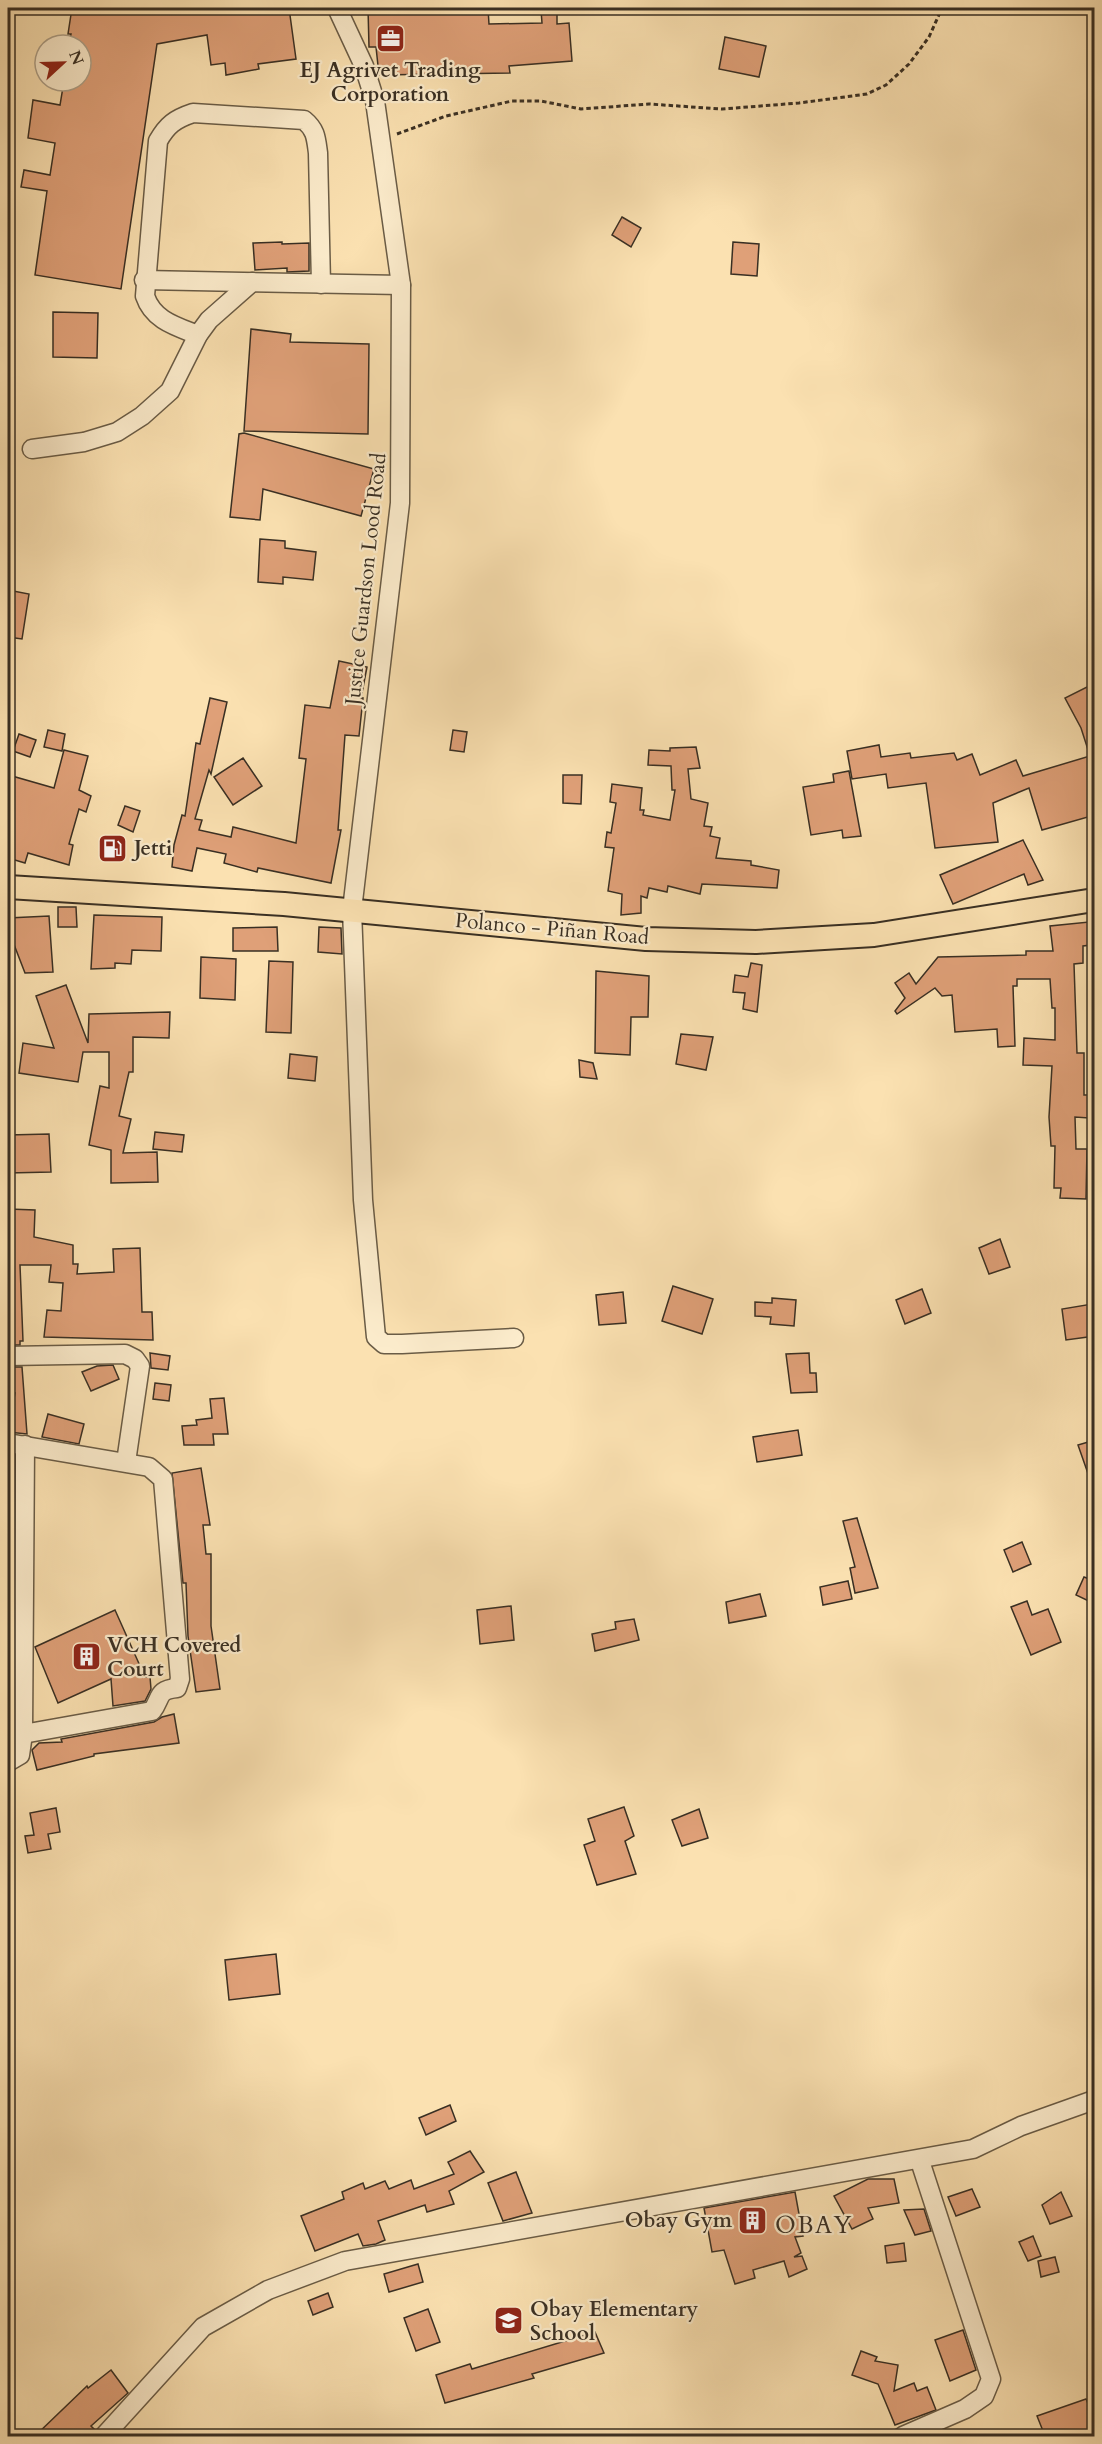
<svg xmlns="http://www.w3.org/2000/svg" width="1102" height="2444" viewBox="0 0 1102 2444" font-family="Cardo,serif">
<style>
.building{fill:#dfa078;stroke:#392f23;stroke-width:1.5}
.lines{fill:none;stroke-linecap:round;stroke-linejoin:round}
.minor-casing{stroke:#6a5c46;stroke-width:21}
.major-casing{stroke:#392f23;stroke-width:26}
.path{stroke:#392f23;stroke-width:3;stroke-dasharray:4.5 3;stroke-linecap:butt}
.minor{stroke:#fceccc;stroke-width:18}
.major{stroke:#fbe1b1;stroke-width:22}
.labels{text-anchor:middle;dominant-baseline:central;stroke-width:4.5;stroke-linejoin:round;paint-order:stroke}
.poi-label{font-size:21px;font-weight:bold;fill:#392f23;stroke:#fceccc;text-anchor:start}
.street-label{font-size:21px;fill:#392f23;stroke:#fceccc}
.quarter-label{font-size:24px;letter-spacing:1.5px;fill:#392f23;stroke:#fceccc}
</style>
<rect width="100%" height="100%" fill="#fbe1b1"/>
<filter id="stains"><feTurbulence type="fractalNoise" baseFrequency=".00333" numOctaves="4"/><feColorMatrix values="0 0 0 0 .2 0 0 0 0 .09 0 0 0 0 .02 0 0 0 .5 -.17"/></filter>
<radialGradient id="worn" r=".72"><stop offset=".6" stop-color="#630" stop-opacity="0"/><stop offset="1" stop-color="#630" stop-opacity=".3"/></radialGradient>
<g class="building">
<polygon points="72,8 289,8 296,59 258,64 259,69 226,75 225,63 211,65 207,35 157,44 121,289 35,275 47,191 21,187 24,170 50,175 55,143 28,138 33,100 60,105 64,81 81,81 81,45 69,45 71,34 68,34"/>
<polygon points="368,8 488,8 489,24 542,23 541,10 557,10 557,24 569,23 572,61 509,66 510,73 379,75 376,47 369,47"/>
<polygon points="725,37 766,46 759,77 719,69"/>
<polygon points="622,217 641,228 631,247 612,235"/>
<polygon points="282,242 282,244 309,243 309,271 287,272 287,268 255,270 253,243"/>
<polygon points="733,242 759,244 757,276 731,274"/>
<polygon points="53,312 98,313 97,358 53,357"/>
<polygon points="251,329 291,334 290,342 369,344 368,434 244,431"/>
<polygon points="244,433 374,469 361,516 263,489 260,520 230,517 239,434"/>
<polygon points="260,539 285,541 285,548 316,552 313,580 283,577 283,584 258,582"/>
<polygon points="8,590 29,594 22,639 8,637"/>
<polygon points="339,661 367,667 361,698 363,698 359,736 345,735 338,830 341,830 331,883 258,868 257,872 224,863 226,854 197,848 192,871 172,867 174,845 182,815 185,816 196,743 200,744 210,698 227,702 211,774 209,770 195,819 202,820 199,830 231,837 233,827 296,843 306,759 299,758 305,705 330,708"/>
<polygon points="1095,683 1095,815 1042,830 1029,788 993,803 998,842 935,848 926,783 888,788 886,774 852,779 847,751 879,745 881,757 910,753 911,758 954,753 957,760 972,754 980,775 1016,760 1023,776 1090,756 1081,728 1065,698"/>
<polygon points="48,730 65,734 62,751 44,747"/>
<polygon points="453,730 467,732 464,752 450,750"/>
<polygon points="19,734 36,740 30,757 13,751"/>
<polygon points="696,747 700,768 688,769 691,799 708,803 704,826 712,827 710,836 720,838 716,858 751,861 751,865 779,870 777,888 702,884 700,894 668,886 667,892 649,888 647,898 641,896 641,913 621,915 622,894 608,891 614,848 605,847 607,832 611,833 616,803 610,802 612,784 642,788 640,810 644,810 643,815 670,820 675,790 672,790 671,766 648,765 649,750 670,751 670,748"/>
<polygon points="64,750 88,756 79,790 91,796 86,812 79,809 69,844 73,845 69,865 28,853 25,863 8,858 8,791 12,776 54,788"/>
<polygon points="243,758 262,786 233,805 214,777"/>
<polygon points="849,771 861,836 843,838 842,830 811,835 803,787 834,782 833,774"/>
<polygon points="563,775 582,775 581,804 563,803"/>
<polygon points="125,806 140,811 133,832 118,825"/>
<polygon points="1023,840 1043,880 1028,885 1024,874 953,904 940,875"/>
<polygon points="58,907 76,907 77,927 58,927"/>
<polygon points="94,915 162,917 161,951 132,950 131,964 115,963 115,968 91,969"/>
<polygon points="49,916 53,972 25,973 8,929 8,918"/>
<polygon points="1089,922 1091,945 1083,946 1083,963 1074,964 1077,1053 1084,1053 1084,1095 1089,1095 1089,1118 1075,1117 1076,1149 1087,1149 1086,1199 1060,1198 1061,1188 1054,1188 1055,1146 1051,1146 1049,1117 1052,1066 1023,1065 1024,1038 1055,1040 1055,1008 1052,1008 1050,979 1017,979 1017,986 1013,986 1015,1046 998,1047 997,1029 955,1032 952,995 942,996 935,988 897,1014 895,1011 905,998 895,983 909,973 916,984 938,957 1026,955 1026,951 1053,951 1050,926"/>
<polygon points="277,927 278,951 233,951 233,928"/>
<polygon points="319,927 341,928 342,954 318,952"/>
<polygon points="201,957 236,959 235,1000 200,998"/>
<polygon points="269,961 293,962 291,1033 266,1032"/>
<polygon points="751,963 762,965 757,1012 743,1009 745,993 733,992 735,975 748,977"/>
<polygon points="596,971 649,976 648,1017 631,1017 630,1055 595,1053"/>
<polygon points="66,985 88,1043 89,1014 170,1012 169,1038 133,1037 133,1072 129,1072 119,1116 131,1119 123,1153 157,1152 158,1182 111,1183 111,1150 89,1145 100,1086 109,1088 109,1052 83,1052 78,1082 19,1073 23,1043 54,1048 36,996"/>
<polygon points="681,1034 713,1037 706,1070 676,1064"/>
<polygon points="290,1054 317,1057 315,1081 288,1078"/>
<polygon points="579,1060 593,1063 597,1079 580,1077"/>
<polygon points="155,1132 184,1135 182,1152 153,1149"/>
<polygon points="49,1134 51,1172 8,1173 8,1135"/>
<polygon points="8,1209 35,1210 34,1237 73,1245 73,1264 78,1264 77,1274 114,1272 113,1249 140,1248 142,1312 152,1312 153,1340 44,1337 47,1310 61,1311 63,1283 49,1282 51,1265 20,1265 23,1341 20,1341 20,1345 8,1345"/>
<polygon points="1000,1239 1010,1267 989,1274 979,1248"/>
<polygon points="673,1286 713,1299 702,1334 662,1321"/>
<polygon points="922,1289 931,1313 905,1324 896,1300"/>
<polygon points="623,1292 626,1323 599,1325 596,1295"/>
<polygon points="772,1298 796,1300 794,1326 770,1324 771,1317 755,1316 755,1302 772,1303"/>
<polygon points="1092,1304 1095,1336 1066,1340 1062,1309"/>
<polygon points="150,1353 170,1356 168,1370 151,1368"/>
<polygon points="809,1353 810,1373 816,1373 817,1392 791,1393 786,1354"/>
<polygon points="113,1365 119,1379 91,1391 82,1372 97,1366"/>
<polygon points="8,1367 22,1367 27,1434 8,1432 15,1393 8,1393"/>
<polygon points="155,1383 171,1385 169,1401 153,1399"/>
<polygon points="224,1398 228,1434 213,1434 214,1445 184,1445 182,1426 197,1425 196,1420 212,1418 210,1399"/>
<polygon points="48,1414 84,1424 79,1444 42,1437"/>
<polygon points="798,1430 802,1455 757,1462 753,1437"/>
<polygon points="1095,1440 1095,1485 1092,1485 1078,1445"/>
<polygon points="201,1468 210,1525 203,1525 206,1554 211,1554 211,1626 220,1689 196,1692 188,1636 186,1583 183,1583 172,1473"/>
<polygon points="857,1518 878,1588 855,1593 850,1568 855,1567 843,1521"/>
<polygon points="1022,1542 1031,1564 1013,1572 1004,1550"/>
<polygon points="1084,1577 1095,1581 1095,1604 1076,1595"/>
<polygon points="848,1581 852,1599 823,1605 820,1587"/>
<polygon points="760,1594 766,1616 729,1623 726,1602"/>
<polygon points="1027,1601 1032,1615 1048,1609 1061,1642 1031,1655 1011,1607"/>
<polygon points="511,1606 514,1640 480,1644 477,1610"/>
<polygon points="115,1610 145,1677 150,1677 151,1689 145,1701 113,1706 111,1679 58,1703 35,1647"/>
<polygon points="634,1619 639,1640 595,1651 592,1634 616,1629 615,1622"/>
<polygon points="174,1714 179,1743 94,1754 94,1756 37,1770 32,1750 39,1743 62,1742 61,1739 154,1722 162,1717"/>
<polygon points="624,1807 634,1836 625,1841 636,1874 597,1885 584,1845 595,1841 588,1819"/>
<polygon points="56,1808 60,1832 48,1834 51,1849 28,1853 25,1836 34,1835 30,1813"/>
<polygon points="699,1809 708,1838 682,1846 672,1820"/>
<polygon points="276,1954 280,1994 229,2000 225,1960"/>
<polygon points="450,2105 456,2121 426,2135 419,2118"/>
<polygon points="470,2151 484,2172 449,2191 454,2204 427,2212 425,2205 378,2221 385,2240 376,2244 363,2246 358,2234 315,2251 301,2216 344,2199 342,2192 363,2183 365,2189 385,2181 389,2189 411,2180 414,2189 454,2174 448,2162"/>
<polygon points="516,2172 532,2213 503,2221 488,2183"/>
<polygon points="868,2179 894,2179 899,2203 868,2208 873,2219 852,2229 834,2196"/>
<polygon points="972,2189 980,2207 956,2216 948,2197"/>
<polygon points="795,2192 803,2236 795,2237 801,2253 794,2257 802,2256 807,2269 789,2277 784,2261 753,2270 755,2278 735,2284 724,2250 712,2252 704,2208"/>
<polygon points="1061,2192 1072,2216 1050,2224 1042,2205"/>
<polygon points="924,2209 931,2231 915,2235 904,2210"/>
<polygon points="1033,2236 1041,2256 1028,2261 1019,2242"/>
<polygon points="904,2243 906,2261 887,2263 885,2246"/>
<polygon points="1055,2257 1059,2272 1041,2277 1038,2261"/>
<polygon points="418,2264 423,2282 389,2292 384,2274"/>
<polygon points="328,2293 333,2307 313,2315 308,2301"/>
<polygon points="428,2309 440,2342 416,2351 404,2318"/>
<polygon points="963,2330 976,2370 950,2381 935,2340"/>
<polygon points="595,2332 604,2353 532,2374 534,2378 445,2403 436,2375 470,2364 472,2369"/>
<polygon points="861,2351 877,2357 875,2361 898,2365 894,2391 914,2383 917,2391 927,2387 936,2410 895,2425 878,2384 852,2375"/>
<polygon points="111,2370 128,2393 91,2426 95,2430 93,2436 35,2436 87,2386 88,2388"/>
<polygon points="1086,2399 1095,2420 1095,2429 1077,2436 1074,2431 1060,2436 1045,2436 1037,2416"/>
</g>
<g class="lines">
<defs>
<g id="minor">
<polyline points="337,8 364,66 375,101 401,285 400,503 352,910 363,1200 376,1337 384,1344 402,1344 514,1338"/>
<polyline points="144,280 401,285"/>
<path d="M198,335C175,326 153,320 145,296L158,141C167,125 175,119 193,113L304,120C316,130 316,138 318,153L321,284"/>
<polyline points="32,449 84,442 117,432 142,416 170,391 198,335 209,320 252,282"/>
<polyline points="8,1356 125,1354 135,1359 140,1366 126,1462"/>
<path d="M8,1443L149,1467L163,1479L180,1679L177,1688C156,1690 162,1698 152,1711L23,1734"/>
<polyline points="8,1762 20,1755 23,1734 25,1445"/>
<polyline points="104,2436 203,2327 268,2290 345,2261 973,2149 1021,2126 1094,2100"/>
<polyline points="903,2436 965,2409 984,2396 991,2379 920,2161"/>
</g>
<polyline id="major" points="8,887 284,904 646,939 756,942 874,935 1094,900"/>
</defs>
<use href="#minor" class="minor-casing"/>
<use href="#major" class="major-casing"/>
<polyline class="path" points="397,134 446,116 512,101 541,101 581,109 649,104 722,109 799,103 867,94 886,85 909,64 929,37 942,8"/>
<use href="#minor" class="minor"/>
<use href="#major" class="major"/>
</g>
<defs>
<symbol id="office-square" viewBox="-11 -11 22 22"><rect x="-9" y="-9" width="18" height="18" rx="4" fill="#8f2418" stroke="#fceccc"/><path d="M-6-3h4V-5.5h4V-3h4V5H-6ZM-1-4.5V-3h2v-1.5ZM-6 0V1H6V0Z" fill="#fff"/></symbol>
<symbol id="fuel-square" viewBox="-11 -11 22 22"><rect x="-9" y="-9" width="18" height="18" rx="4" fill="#8f2418" stroke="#fceccc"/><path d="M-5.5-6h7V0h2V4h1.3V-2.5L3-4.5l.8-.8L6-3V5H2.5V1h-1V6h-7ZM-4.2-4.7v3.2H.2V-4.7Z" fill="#fff"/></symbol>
<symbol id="building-square" viewBox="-11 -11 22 22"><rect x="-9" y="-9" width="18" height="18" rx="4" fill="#8f2418" stroke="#fceccc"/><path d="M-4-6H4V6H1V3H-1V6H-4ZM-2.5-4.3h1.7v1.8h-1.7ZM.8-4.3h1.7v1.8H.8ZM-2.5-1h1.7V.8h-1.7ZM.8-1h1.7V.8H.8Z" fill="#fff"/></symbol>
<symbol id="school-square" viewBox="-11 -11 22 22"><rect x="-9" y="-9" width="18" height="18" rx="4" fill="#8f2418" stroke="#fceccc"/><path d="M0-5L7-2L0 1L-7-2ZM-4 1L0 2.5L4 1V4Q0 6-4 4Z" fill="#fff"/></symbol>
</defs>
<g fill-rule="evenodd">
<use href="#office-square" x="374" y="22" width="33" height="33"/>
<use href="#fuel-square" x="96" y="832" width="33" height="33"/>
<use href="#building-square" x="70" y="1640" width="33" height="33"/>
<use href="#building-square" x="736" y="2204" width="33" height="33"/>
<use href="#school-square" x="492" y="2304" width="33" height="33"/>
</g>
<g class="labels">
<g class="poi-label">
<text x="390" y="70" text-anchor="middle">EJ Agrivet Trading<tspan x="390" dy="24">Corporation</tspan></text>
<text x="134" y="848">Jetti</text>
<text x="107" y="1645">VCH Covered<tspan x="107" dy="24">Court</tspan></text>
<text x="732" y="2220" text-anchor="end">Obay Gym</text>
<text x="530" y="2309">Obay Elementary<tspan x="530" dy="24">School</tspan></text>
</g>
<g class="street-label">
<text transform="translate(366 579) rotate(-84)">Justice Guardson Lood Road</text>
<text transform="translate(552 929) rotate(5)">Polanco - Piñan Road</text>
</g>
<g class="quarter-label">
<text x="814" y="2225">OBAY</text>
</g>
</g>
<rect width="1102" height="2444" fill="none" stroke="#fbe1b1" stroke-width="30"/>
<rect x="9" y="9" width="1084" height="2426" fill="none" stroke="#392f23" stroke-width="3"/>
<rect x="15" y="15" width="1072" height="2414" fill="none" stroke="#392f23" stroke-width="1.5"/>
<g transform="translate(63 63) rotate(68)"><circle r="28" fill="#fceccc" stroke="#aea088" stroke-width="1.5"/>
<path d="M0-4.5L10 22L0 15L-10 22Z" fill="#8f2418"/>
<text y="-9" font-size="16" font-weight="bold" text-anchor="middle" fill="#392f23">N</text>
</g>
<rect width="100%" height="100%" filter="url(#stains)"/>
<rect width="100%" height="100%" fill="url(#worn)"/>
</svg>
